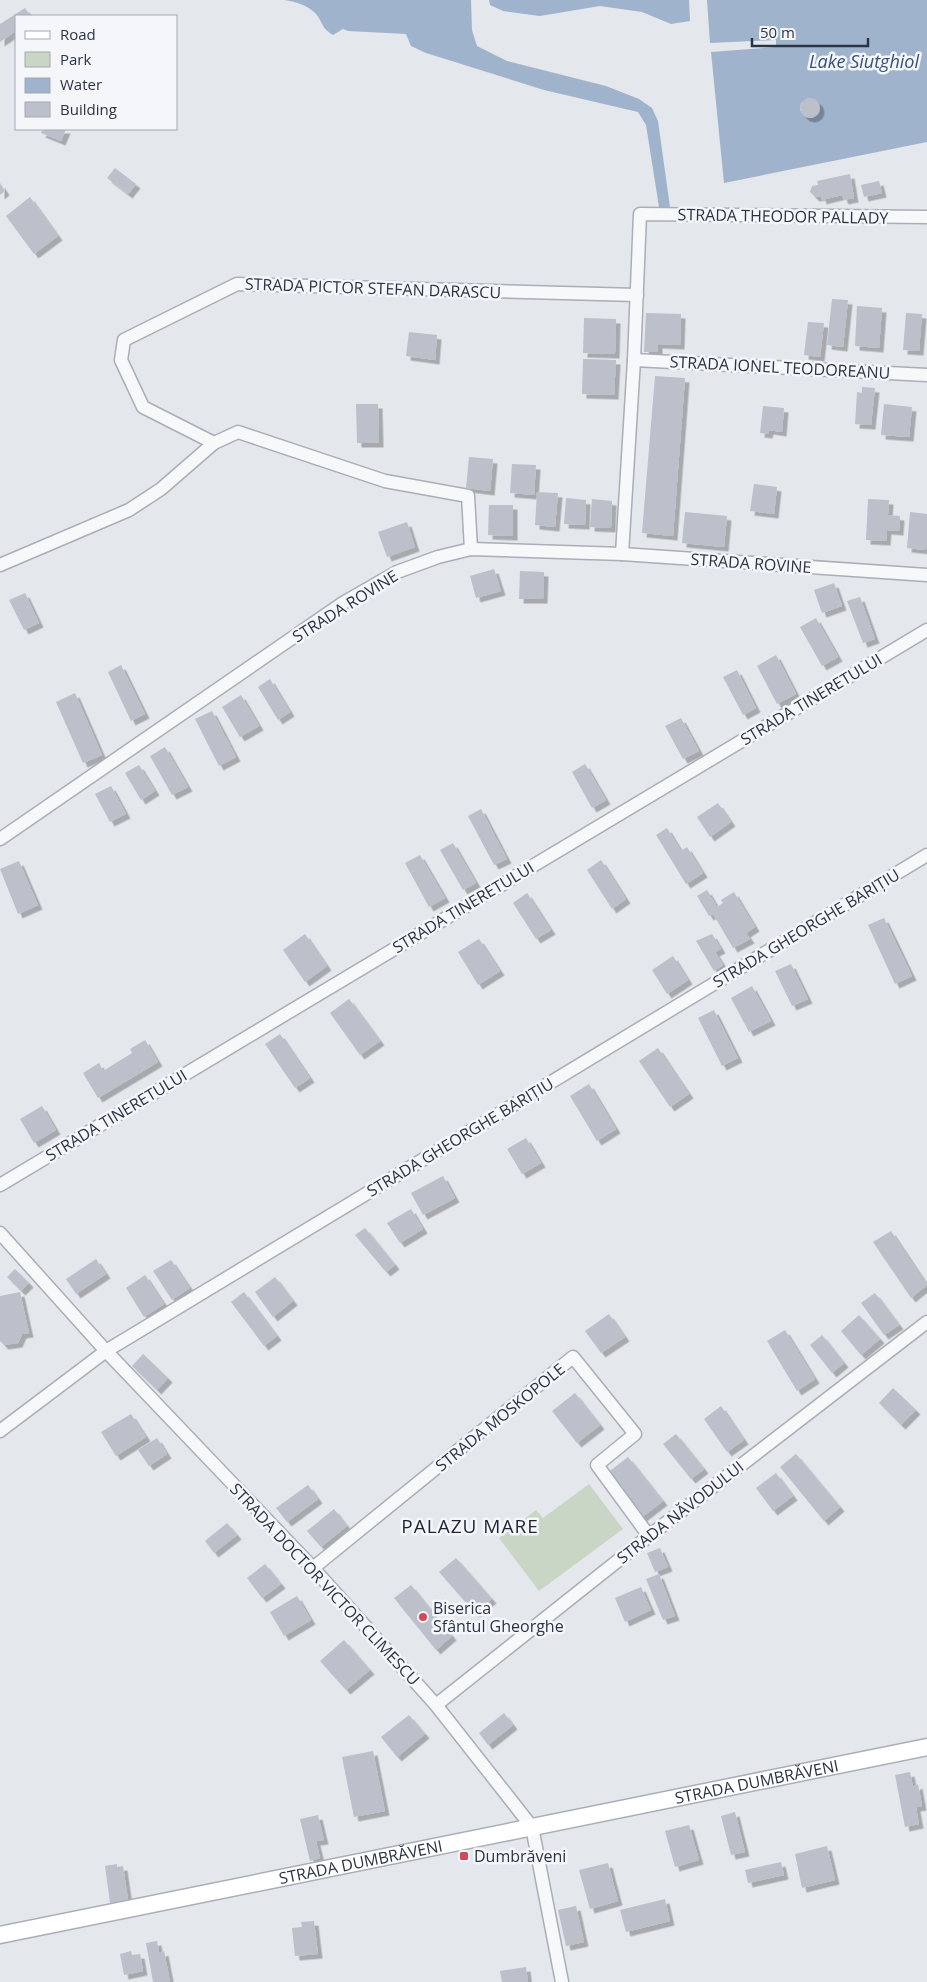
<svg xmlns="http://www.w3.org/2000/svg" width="927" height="1982" viewBox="0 0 927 1982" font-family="'Open Sans',sans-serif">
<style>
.green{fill:#c9d6c5}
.water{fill:#9fb4cc;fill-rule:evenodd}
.building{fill:#bbc0ca;filter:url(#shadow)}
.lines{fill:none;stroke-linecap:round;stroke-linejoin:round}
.street-casing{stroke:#a9aeb7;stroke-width:15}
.secondary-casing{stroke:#a9aeb7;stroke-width:19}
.street{stroke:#f7f8fa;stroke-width:12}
.secondary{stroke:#fff;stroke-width:16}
.poi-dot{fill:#d1495b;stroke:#f4f6f9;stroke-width:2}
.labels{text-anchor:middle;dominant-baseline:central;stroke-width:5;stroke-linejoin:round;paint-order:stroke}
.street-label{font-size:16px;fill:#2b3445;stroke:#f4f6f9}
.poi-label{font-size:16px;fill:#2b3445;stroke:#f4f6f9;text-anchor:start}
.water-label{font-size:18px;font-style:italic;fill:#34527a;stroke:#f4f6f9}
.quarter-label{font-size:19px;letter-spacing:1px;fill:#1d2536;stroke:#f4f6f9}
</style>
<defs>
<filter id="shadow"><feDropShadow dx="4.5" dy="4.5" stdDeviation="0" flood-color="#0004"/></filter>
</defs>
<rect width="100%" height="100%" fill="#e4e7ec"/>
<polygon class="green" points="589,1484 623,1529 539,1591 499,1538 536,1510 543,1518"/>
<g class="water">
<path d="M284,0H471L472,30L477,46L507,61L606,86L639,99L652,108L658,121L670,207H659L646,125L638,112L544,90L426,53L411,46L406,34L348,31L343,29L333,35C320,27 323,21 315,13C306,4 295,2 284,0Z"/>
<polygon points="489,0 689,0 690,21 671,24 642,12 600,6 540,16 503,11 490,5"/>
<path d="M707,0H927V142L724,183L711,52L776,47V40L710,43ZM809,98L815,100L819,105L817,114L812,118L806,117L800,110L801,103Z"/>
</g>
<g class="building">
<polygon points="25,8 31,16 16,16 16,31 0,42 0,24"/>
<circle cx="810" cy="108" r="10"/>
<polygon points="43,129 66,129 61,141 41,133"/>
<polygon points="115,168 136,184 128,194 107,178"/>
<polygon points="850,174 854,198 844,200 842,195 822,200 821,196 815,197 810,192 812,186 818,185 817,181"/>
<polygon points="879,181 882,193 864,197 861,185"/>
<polygon points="0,183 5,191 0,195"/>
<polygon points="30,197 58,236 34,254 6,216"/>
<polygon points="832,299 848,300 843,347 827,345"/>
<polygon points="857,306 882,308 879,348 855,346"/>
<polygon points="646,313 681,314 680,345 658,344 658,352 644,352"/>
<polygon points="906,313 922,314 919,351 903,350"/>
<polygon points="584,318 616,319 615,354 583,353"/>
<polygon points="808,322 824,323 820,357 804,355"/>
<polygon points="409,332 437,335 435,360 406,356"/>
<polygon points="583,359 616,360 614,395 582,394"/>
<polygon points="655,376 685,378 673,536 642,533"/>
<polygon points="862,387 875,388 871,425 855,424 857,392 862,393"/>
<polygon points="356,404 378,404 379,443 357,443"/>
<polygon points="884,404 912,407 909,437 881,435"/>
<polygon points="763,406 784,408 782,432 769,430 768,434 760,433"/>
<polygon points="469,457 493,459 490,491 466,488"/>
<polygon points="512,464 536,465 534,495 510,493"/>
<polygon points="754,484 777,487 774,514 750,511"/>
<polygon points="537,492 558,493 555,527 535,525"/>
<polygon points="566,498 586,500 585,525 564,524"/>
<polygon points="592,499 612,501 611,528 590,527"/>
<polygon points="868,499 889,500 888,515 900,516 899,531 887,530 886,541 866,540"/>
<polygon points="489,505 513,505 513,536 488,535"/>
<polygon points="685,512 727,516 724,547 682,543"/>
<polygon points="910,512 927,514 926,550 907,548"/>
<polygon points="407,522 415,547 387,557 378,532"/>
<polygon points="494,569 501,591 476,598 470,576"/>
<polygon points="520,571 544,572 543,599 519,599"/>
<polygon points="834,583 842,606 822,613 814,590"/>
<polygon points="25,593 39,623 24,630 9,600"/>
<polygon points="860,597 875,639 863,643 847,601"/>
<polygon points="816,618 838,657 822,666 800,627"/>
<polygon points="776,655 796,694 777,704 757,666"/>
<polygon points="121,665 145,714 131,721 108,672"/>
<polygon points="737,670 756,708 743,715 723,677"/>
<polygon points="270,679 290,712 278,720 258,687"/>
<polygon points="75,693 102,755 83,763 56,702"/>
<polygon points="241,695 259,726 240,737 222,707"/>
<polygon points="212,711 236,757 219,766 195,719"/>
<polygon points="681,718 699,751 683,759 665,726"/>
<polygon points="165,747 188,787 172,795 150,756"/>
<polygon points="585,764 606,800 592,808 572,772"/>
<polygon points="139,765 155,791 141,800 125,773"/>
<polygon points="111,786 126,814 110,822 95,794"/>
<polygon points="718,803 731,822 710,837 697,817"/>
<polygon points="481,809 507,859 494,865 468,816"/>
<polygon points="667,828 681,851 687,847 703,873 686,884 656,835"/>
<polygon points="453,843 476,883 463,890 440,850"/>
<polygon points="420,855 445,898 429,907 405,863"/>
<polygon points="601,860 626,899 612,909 587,870"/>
<polygon points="19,861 38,905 18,914 0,869"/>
<polygon points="707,890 717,907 723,903 721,900 734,892 755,927 746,933 750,939 733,948 713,914 709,916 697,896"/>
<polygon points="527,893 551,930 536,939 513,903"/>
<polygon points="884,918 912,976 895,984 868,925"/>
<polygon points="305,934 327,966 305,982 283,950"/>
<polygon points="712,934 721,949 715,952 723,965 714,971 696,941"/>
<polygon points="479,939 500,971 478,985 458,952"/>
<polygon points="673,956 688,980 667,994 652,970"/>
<polygon points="791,964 808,999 792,1006 775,971"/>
<polygon points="752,986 771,1021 749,1032 731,998"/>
<polygon points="349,999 380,1041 360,1055 330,1013"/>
<polygon points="714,1010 738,1058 722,1066 698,1018"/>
<polygon points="280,1034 310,1078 295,1088 265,1044"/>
<polygon points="145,1040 158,1062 98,1098 83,1073 99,1063 103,1071 132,1053 130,1049"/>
<polygon points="658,1048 689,1094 670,1107 639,1061"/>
<polygon points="589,1084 616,1129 597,1141 570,1096"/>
<polygon points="42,1106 56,1130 34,1143 20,1119"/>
<polygon points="526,1138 541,1163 522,1174 507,1149"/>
<polygon points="443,1176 455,1198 423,1215 411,1193"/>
<polygon points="411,1209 423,1229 400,1243 387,1223"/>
<polygon points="365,1228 395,1265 386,1272 355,1235"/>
<polygon points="891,1231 927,1285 911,1298 873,1242"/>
<polygon points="96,1259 106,1274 76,1294 66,1279"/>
<polygon points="171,1260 190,1288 172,1300 153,1271"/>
<polygon points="15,1269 29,1283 21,1291 7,1277"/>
<polygon points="145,1275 164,1304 144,1317 126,1288"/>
<polygon points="275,1277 293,1301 273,1317 255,1292"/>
<polygon points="20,1292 29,1333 22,1334 18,1343 4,1345 0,1341 0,1296"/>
<polygon points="244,1292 277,1336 264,1346 231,1302"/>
<polygon points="875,1293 899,1325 884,1335 861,1303"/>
<polygon points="609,1314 625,1337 601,1353 585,1331"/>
<polygon points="859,1315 880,1339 861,1355 841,1331"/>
<polygon points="785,1330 815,1379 797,1391 767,1341"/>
<polygon points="822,1335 844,1363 832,1373 810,1345"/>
<polygon points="143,1354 168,1378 157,1390 132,1366"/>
<polygon points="893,1388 916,1410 901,1425 879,1403"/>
<polygon points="575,1393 600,1425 577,1443 552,1411"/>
<polygon points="721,1406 744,1440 727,1452 704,1419"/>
<polygon points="131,1414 146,1437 116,1456 101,1432"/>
<polygon points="676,1434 704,1469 691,1479 663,1444"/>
<polygon points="157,1438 167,1454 149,1466 138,1450"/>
<polygon points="796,1454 840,1507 824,1521 780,1467"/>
<polygon points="628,1457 663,1501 641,1518 606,1474"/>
<polygon points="776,1473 793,1496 773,1511 756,1488"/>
<polygon points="308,1485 318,1499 287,1522 276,1508"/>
<polygon points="334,1509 347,1526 321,1547 307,1531"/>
<polygon points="227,1523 237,1535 214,1553 205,1541"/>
<polygon points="660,1548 668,1567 655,1572 647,1553"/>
<polygon points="456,1558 492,1599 475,1613 439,1572"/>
<polygon points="265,1564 281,1584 262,1598 247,1578"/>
<polygon points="659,1574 675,1616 663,1620 646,1579"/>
<polygon points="411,1585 452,1636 436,1650 394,1598"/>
<polygon points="641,1587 651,1610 625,1622 615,1598"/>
<polygon points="297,1596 311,1620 284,1636 270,1612"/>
<polygon points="344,1640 370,1670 346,1690 320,1661"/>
<polygon points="504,1713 513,1725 488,1745 479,1733"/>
<polygon points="409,1715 425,1734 397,1757 381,1737"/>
<polygon points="373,1751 385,1811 354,1817 342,1757"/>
<polygon points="910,1772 913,1787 918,1784 922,1806 916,1807 919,1824 905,1827 895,1775"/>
<polygon points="735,1812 745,1852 731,1855 721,1816"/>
<polygon points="318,1815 324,1840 316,1841 320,1858 310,1861 300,1819"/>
<polygon points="689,1825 699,1860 675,1867 665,1831"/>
<polygon points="827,1846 835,1880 802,1888 795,1854"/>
<polygon points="781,1862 784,1875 748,1883 745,1870"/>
<polygon points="608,1863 618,1901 590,1909 579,1870"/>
<polygon points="117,1864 117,1867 123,1866 128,1900 110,1903 105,1866"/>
<polygon points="665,1899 670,1921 626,1932 620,1910"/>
<polygon points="576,1906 584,1942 566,1946 558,1910"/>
<polygon points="314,1921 318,1954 295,1956 292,1928 302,1927 301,1922"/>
<polygon points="157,1941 159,1953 164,1951 170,1982 153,1982 146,1943"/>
<polygon points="131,1951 132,1955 140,1954 143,1971 124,1975 120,1954"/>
<polygon points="526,1967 528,1982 502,1982 500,1971"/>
</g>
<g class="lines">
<defs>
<g id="street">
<polyline points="634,360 927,375"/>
<polyline points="214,443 143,407 121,360 124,340 237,284 637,295"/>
<polyline points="622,554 634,360 640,214 927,217"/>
<polyline points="0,565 129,510 161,489 214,443 238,432 385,481 468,496 471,549"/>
<polyline points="0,839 343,603 397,572 438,557 471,549 622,554 927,575"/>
<polyline points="0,1185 927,630"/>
<polyline points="0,1233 106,1351 313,1568 436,1705 532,1827 562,1982"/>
<polyline points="0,1431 106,1351 927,855"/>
<polyline points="313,1568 573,1357 635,1434 597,1465 649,1536"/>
<polyline points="436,1705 649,1536 927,1322"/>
</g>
<g id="secondary">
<path id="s1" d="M0,1935L927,1747"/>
</g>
</defs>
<use href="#street" class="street-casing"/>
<use href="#secondary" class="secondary-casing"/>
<use href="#street" class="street"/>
<use href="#secondary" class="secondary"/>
</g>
<g class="poi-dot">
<circle cx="423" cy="1617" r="5"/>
<rect x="459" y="1851" width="10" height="10" rx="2.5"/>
</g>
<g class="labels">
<g class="street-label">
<text transform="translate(783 216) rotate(1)">STRADA THEODOR PALLADY</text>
<text transform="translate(373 288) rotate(2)">STRADA PICTOR STEFAN DARASCU</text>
<text transform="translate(780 367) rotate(3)">STRADA IONEL TEODOREANU</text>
<text transform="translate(751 563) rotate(4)">STRADA ROVINE</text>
<text transform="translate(345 606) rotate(-32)">STRADA ROVINE</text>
<text transform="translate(811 699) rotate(-31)">STRADA TINERETULUI</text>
<text transform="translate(463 907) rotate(-31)">STRADA TINERETULUI</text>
<text transform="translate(806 928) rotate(-31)">STRADA GHEORGHE BARIȚIU</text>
<text transform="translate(116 1115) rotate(-31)">STRADA TINERETULUI</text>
<text transform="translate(460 1137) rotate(-31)">STRADA GHEORGHE BARIȚIU</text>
<text transform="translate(500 1417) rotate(-39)">STRADA MOSKOPOLE</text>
<text transform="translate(680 1512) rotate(-38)">STRADA NĂVODULUI</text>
<text transform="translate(325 1584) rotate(47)">STRADA DOCTOR VICTOR CLIMESCU</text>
<text stroke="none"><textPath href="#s1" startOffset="772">STRADA DUMBRĂVENI</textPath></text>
<text stroke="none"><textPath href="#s1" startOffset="368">STRADA DUMBRĂVENI</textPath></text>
</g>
<g class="poi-label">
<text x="433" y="1608">Biserica<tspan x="433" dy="18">Sfântul Gheorghe</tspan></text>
<text x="474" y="1856">Dumbrăveni</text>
</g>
<g class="water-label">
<text x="864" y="61">Lake Siutghiol</text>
</g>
<g class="quarter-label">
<text x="470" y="1526">PALAZU MARE</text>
</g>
</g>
<rect x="15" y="15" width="162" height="115" fill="#f4f6f9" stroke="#a4a8b1"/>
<rect x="25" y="31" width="25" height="8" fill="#ffffff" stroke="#a4a8b1"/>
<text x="60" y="40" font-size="15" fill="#2b3445">Road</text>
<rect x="25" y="52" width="25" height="15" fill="#c9d6c5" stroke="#a4a8b1"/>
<text x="60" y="65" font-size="15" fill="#2b3445">Park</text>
<rect x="25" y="78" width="25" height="15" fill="#9fb4cc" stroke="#a4a8b1"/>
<text x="60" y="90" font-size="15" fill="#2b3445">Water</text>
<rect x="25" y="102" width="25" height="15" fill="#bbc0ca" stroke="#a4a8b1"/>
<text x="60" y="115" font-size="15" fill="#2b3445">Building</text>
<path d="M752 38v8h116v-8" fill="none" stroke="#2b3445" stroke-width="2.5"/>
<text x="760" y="38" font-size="15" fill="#2b3445" stroke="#f4f6f9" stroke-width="4" paint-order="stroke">50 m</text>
</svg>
